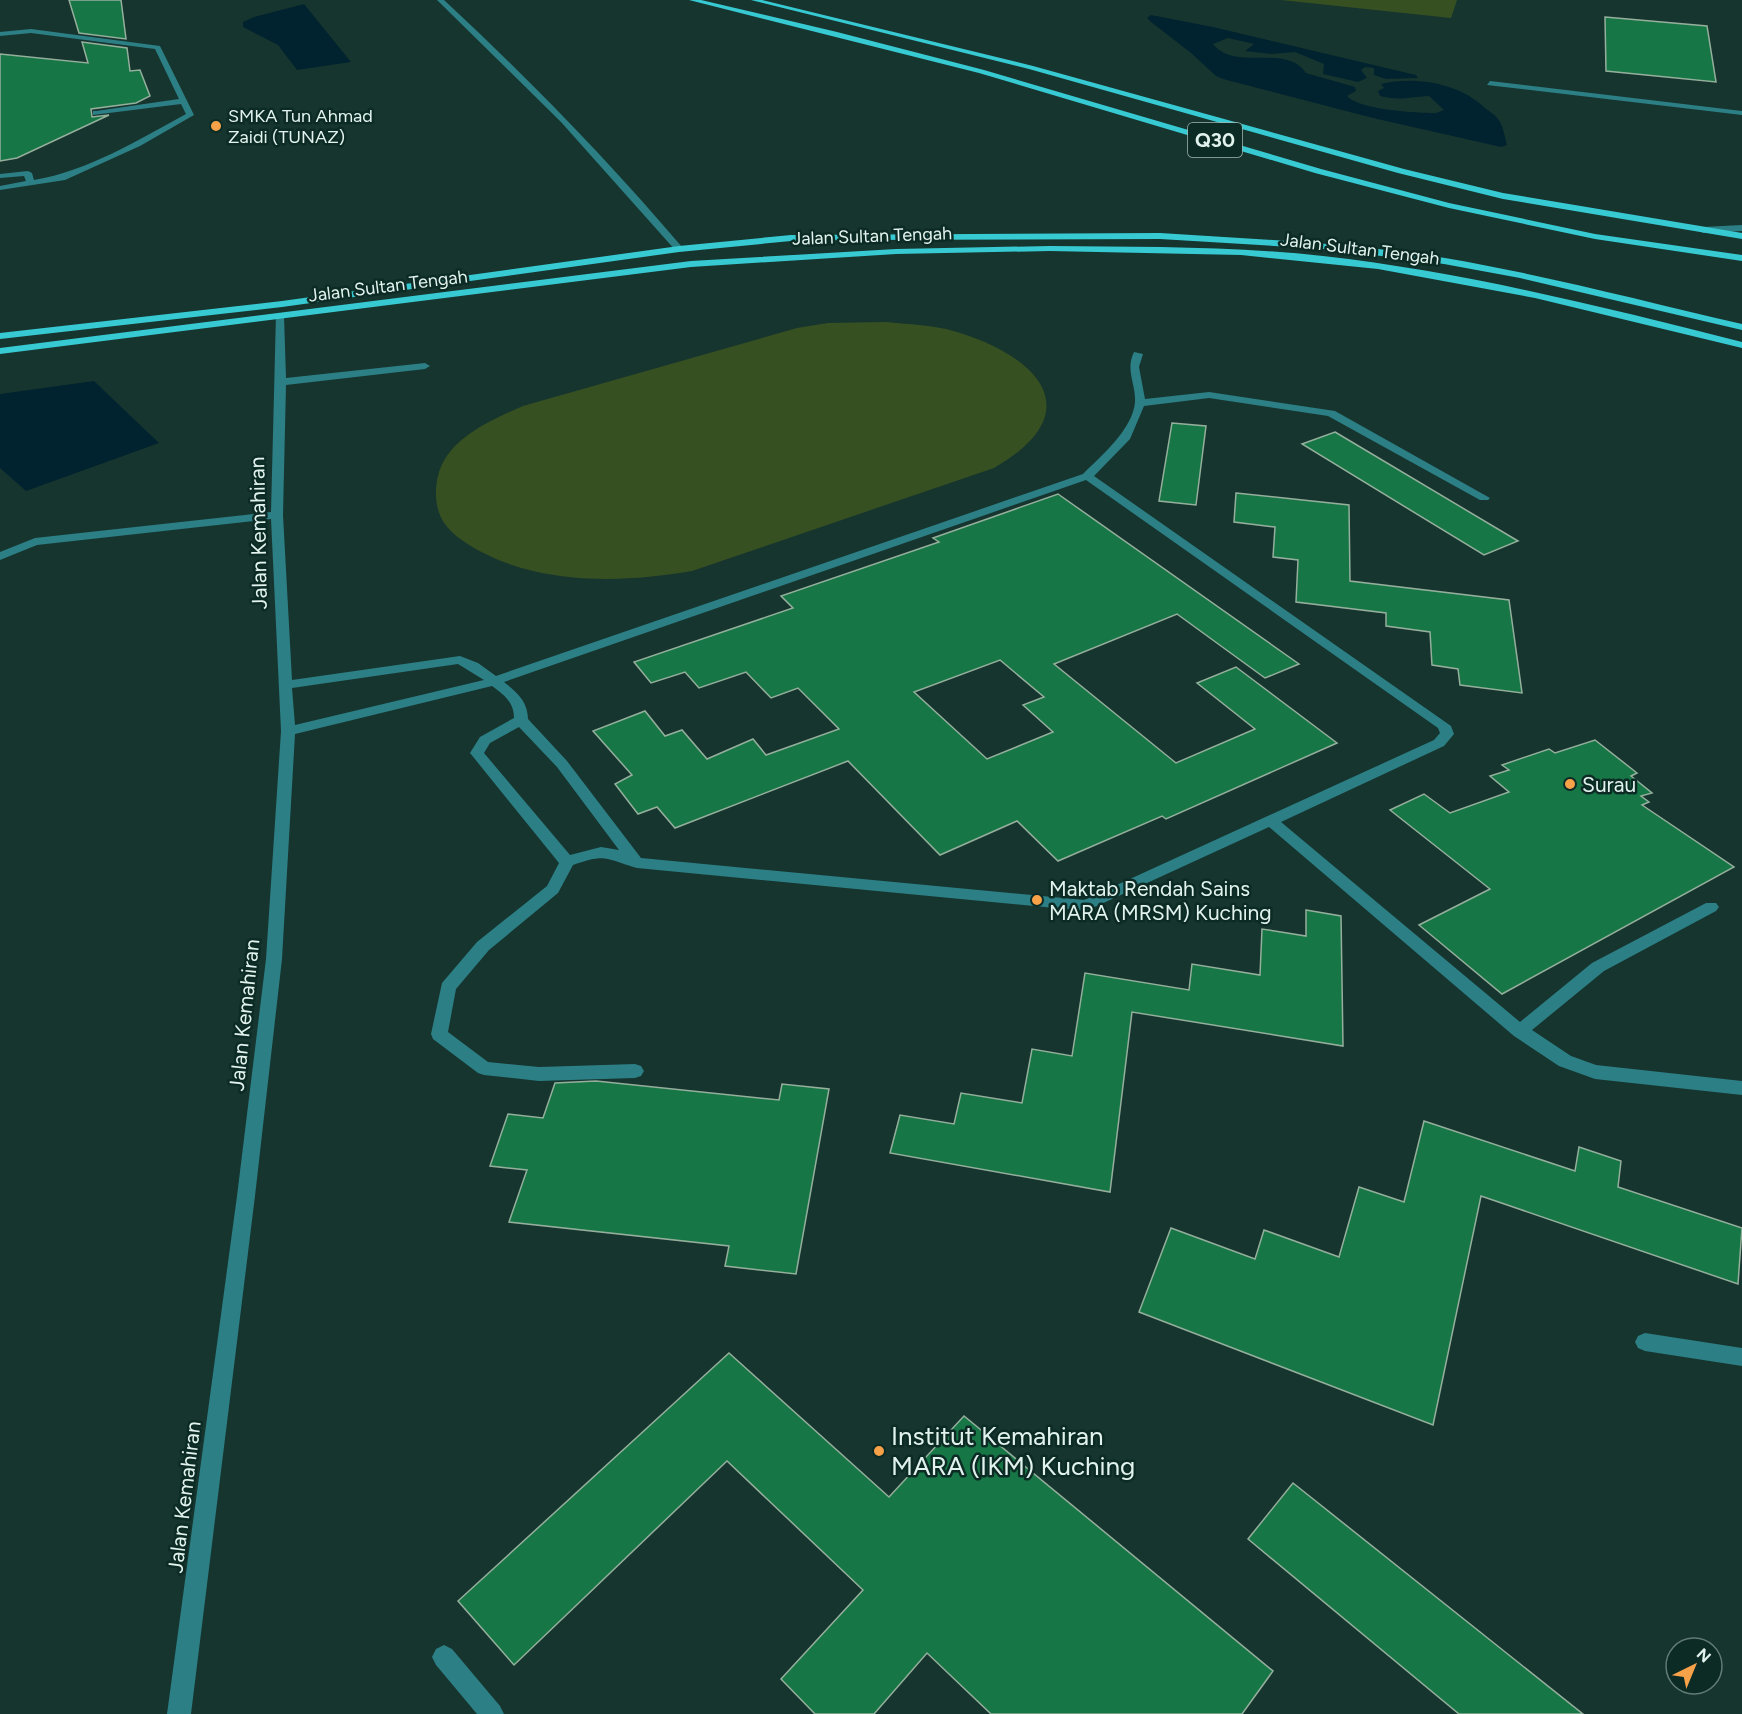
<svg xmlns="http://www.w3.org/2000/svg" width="1742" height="1714" viewBox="0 0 1742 1714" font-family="Figtree,sans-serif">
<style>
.green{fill:#375021}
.water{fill:#00232f}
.building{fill:#177645;stroke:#95af9d;stroke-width:1.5;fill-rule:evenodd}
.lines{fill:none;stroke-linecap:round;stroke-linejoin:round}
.minor{fill:#2c7f85;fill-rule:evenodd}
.major{fill:#38cad3;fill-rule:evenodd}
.poi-dot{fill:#f7a149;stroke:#0c2b25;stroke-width:2}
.labels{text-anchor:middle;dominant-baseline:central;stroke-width:5;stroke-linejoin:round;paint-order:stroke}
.far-poi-label{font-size:18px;fill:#e2f3ee;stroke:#0c2b25;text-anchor:start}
.far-street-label{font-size:18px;fill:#e2f3ee;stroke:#0c2b25}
.shield{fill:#0c2b25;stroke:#a2b7b2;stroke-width:1.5}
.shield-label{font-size:20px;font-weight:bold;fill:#e2f3ee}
.street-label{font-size:21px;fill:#e2f3ee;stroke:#0c2b25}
.poi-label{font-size:21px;fill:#e2f3ee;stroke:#0c2b25;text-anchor:start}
.near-poi-label{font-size:26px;fill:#e2f3ee;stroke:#0c2b25;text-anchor:start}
</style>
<rect width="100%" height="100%" fill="#17352f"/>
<g class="green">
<polygon points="1281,0 1457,0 1451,18"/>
<path d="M886,322C906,324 927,325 946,329C1029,350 1098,408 994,468L692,571C639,580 585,583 533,571C508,566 460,546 445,524C432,507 434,476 445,459C462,432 496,418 523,406L797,328L828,323Z"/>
</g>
<g class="water">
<polygon points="304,4 351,62 297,70 278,45 243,27 243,22 254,17"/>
<path d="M1151,15L1213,27L1416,75L1418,78L1386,79L1374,75V68L1365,67L1361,70L1367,78L1358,82L1323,74L1324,64L1295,52L1271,54L1245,51L1254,44L1228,38L1213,44C1235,72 1286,43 1306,73L1355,87L1356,91L1347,96C1359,110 1417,113 1436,113L1444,110L1429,96C1409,97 1401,101 1380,96L1378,91L1384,88L1381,84C1415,76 1458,83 1484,107C1488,111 1495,114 1498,119C1503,125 1505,138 1507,145L1501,147L1373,118L1223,79L1216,76L1191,53L1151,22L1147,18Z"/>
<polygon points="94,381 159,443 26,491 0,468 0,394"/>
</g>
<g class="building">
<polygon points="69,0 121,0 126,39 79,33"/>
<polygon points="1605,17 1707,26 1716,82 1606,71"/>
<polygon points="82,42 127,48 130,71 140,70 150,96 136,103 91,109 92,117 109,115 17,158 0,161 0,54 88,63"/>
<polygon points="1172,423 1206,426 1196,505 1159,501"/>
<polygon points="1335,432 1518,541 1484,555 1302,444"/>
<polygon points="1236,493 1349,505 1350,581 1509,600 1522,693 1460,685 1458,669 1432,665 1430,632 1386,626 1386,613 1296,602 1298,560 1273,557 1275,527 1234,522"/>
<path d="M1058,494L1299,664L1265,678L1177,614L1054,664L1176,763L1255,729L1197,683L1236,667L1337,743L1166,819L1162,816L1058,861L1017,821L940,855L848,761L675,828L657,807L638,814L615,784L632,775L593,731L645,711L665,736L682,730L707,759L753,739L766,755L839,729L798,688L771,698L746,672L699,688L685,672L651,683L634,662L793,608L781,596L939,542L933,538ZM1000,660L1044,697L1023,705L1053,732L987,759L914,692Z"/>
<polygon points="1595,740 1637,773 1631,776 1652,793 1641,796 1649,802 1642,805 1734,867 1502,994 1419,925 1490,889 1390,810 1424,794 1450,813 1509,792 1490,776 1509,770 1502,765 1549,749 1555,753"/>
<polygon points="1306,910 1341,916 1343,1046 1132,1012 1110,1192 890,1153 900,1115 954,1124 961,1093 1022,1103 1032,1049 1072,1056 1085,973 1189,990 1192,964 1260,975 1262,929 1306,936"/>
<polygon points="596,1081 779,1100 782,1084 829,1089 796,1274 725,1266 729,1246 509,1222 527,1170 490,1166 508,1114 543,1118 555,1083"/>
<polygon points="1424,1121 1575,1171 1579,1147 1621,1161 1618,1187 1742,1228 1738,1284 1481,1196 1433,1425 1139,1312 1171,1228 1255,1259 1264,1230 1339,1257 1359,1187 1404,1202"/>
<polygon points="729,1353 889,1497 964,1416 1273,1671 1242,1714 991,1714 927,1653 874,1714 815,1714 781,1679 863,1590 727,1461 514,1665 458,1601"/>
<polygon points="1293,1483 1583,1714 1459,1714 1248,1539"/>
</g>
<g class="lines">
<g class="minor">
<path d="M437,0H444C528,78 608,160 682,247V251H676L561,122Z"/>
<path d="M31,29L160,46L194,115L140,146L65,180L0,190V186L26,181L24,176L0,178V174L28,171L32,173L34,180C88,171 138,140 186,114L181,104L93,115V111H96L179,99L155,49L31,33L0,36V32Z"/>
<polygon points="1490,81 1742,111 1742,115 1487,85"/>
<polygon points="1742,225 1742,231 1703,233 1699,230 1703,227"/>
<path d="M276,314L284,316L286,378L425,363L430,366L425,369L286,385L283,515L292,680L460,656L478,663L496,676L1083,474C1101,456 1133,429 1135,402C1136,384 1125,370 1134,352L1143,354L1139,367L1145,399L1209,392L1335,411L1490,498L1488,500H1480L1328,416L1209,398L1144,406L1130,439L1094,476L1451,726L1454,734L1444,746L1281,822L1520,1022L1592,963L1706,903H1716L1719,907L1716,911L1604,971L1532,1030L1571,1056L1596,1065L1742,1081V1095L1595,1079L1559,1066L1514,1036L1269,827L1086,911L637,868C605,859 607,853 573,865L558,893L489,950L456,989L448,1032L488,1062L539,1067L635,1064L641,1066L644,1071L641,1076L635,1078L539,1081L484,1075L478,1073L433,1039L431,1034L442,983L477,942L547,886L559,863L470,753L480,737L514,718C514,702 504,695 492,686L295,734L282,959L255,1196L191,1714H167L237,1196L266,959L281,731L271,519L37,545L0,560V552L35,538L271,512ZM1086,480L1438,728L1440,733L1434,740L1084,900L641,858L567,761L528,719C528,702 517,692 504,682ZM458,664L484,680L295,725L292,688ZM519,727L557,767L619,850L601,847L570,855L484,753L490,743Z"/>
<polygon points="1645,1333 1742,1348 1742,1366 1645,1351 1638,1348 1635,1342 1638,1336"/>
<polygon points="444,1645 452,1649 500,1706 504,1714 477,1714 436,1665 432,1657 436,1649"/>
</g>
<g class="major">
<polygon points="689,0 701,0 837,32 984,70 1321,169 1449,203 1595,234 1742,255 1742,261 1595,239 1449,208 1315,173 979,73"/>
<polygon points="751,0 762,0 1033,66 1404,169 1503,193 1742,233 1742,239 1503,199 1398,173 1029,69"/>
<path d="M1160,233C1255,239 1351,243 1445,258C1545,275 1643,301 1742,324V330L1520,278L1444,264L1326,249L1160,239L847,240L791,241L679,252L282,307L0,339V333L282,301L679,246L791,235Z"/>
<path d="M1050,246C1141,247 1232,246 1323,256C1465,272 1604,307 1742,342V348L1535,298L1378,269L1241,255L1050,251L896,254L691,267L0,354V348L691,261L896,249Z"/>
</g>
</g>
<g class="poi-dot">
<circle cx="216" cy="126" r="6"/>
<circle cx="1570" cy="784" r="6"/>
<circle cx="1037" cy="900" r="6"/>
<circle cx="879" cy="1451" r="6"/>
</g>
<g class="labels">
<g class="far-poi-label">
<text x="228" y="116">SMKA Tun Ahmad<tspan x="228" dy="21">Zaidi (TUNAZ)</tspan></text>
</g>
<g class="far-street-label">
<text transform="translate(872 236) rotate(-2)">Jalan Sultan Tengah</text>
<text transform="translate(1360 249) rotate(7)">Jalan Sultan Tengah</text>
<text transform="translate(388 286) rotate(-7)">Jalan Sultan Tengah</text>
</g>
<rect class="shield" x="1188" y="123" width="54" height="34" rx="4.5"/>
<g class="shield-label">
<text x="1215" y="140">Q30</text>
</g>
<g class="street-label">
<text transform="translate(258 533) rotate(-91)">Jalan Kemahiran</text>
<text transform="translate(244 1015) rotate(-84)">Jalan Kemahiran</text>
<text transform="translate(184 1497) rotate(-83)">Jalan Kemahiran</text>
</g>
<g class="poi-label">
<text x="1582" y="784">Surau</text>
<text x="1049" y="888">Maktab Rendah Sains<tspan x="1049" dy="24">MARA (MRSM) Kuching</tspan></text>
</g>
<g class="near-poi-label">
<text x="891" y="1436">Institut Kemahiran<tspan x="891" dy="30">MARA (IKM) Kuching</tspan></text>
</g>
</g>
<g transform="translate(1694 1666) rotate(43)"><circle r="28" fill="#0c2b25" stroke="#627b75" stroke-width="1.5"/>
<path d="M0-4.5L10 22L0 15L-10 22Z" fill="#f7a149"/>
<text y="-9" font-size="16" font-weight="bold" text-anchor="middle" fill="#e2f3ee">N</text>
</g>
</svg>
